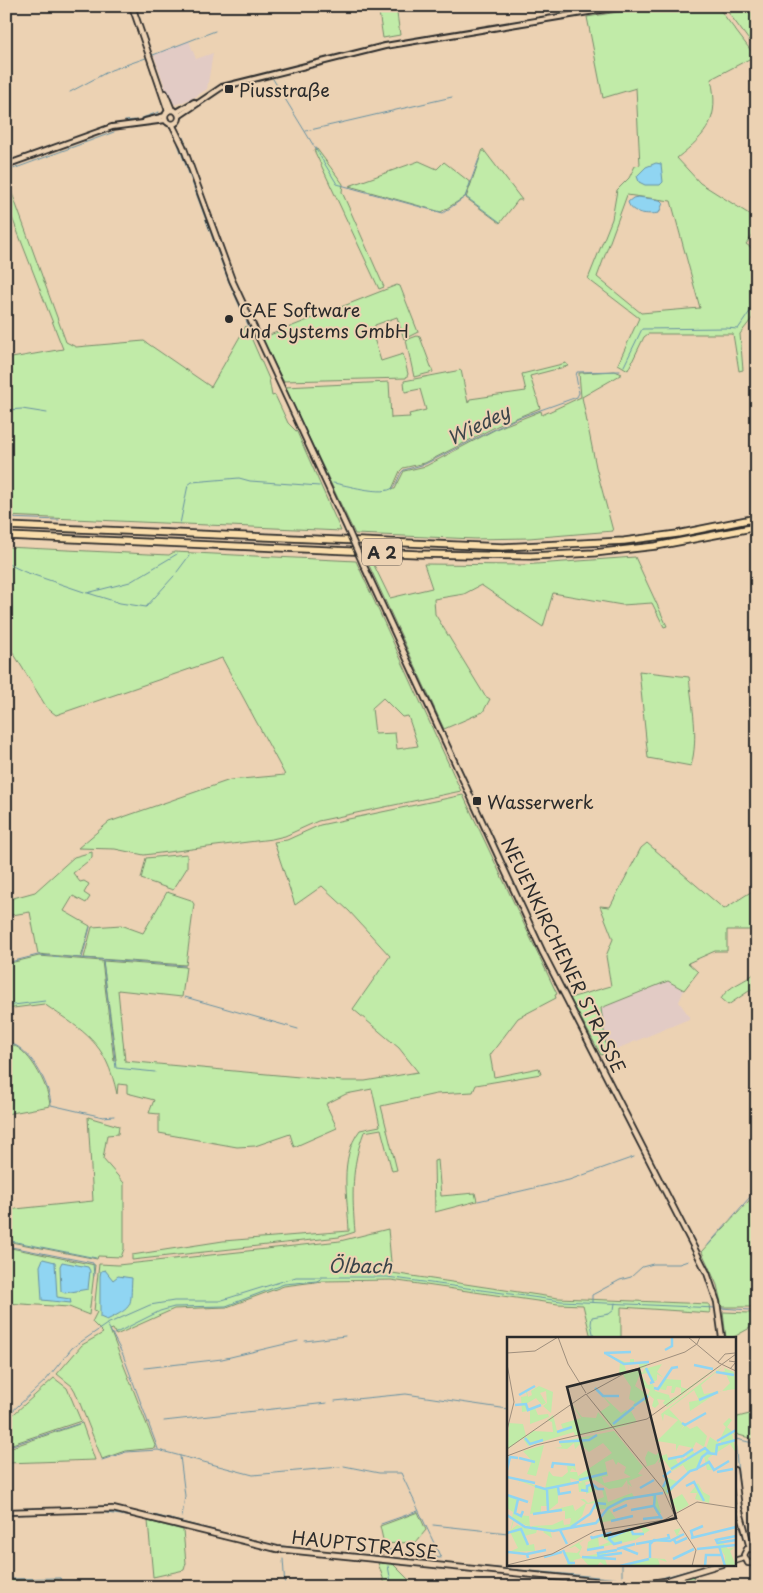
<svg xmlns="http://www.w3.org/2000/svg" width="763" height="1593" viewBox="0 0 763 1593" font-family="'Playpen Sans',sans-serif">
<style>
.built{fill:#e2cbc5}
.green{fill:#c1eba8;stroke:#768b6a;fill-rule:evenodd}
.water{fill:#90d5f2;stroke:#6891a2}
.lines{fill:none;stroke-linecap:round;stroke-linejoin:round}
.stream{stroke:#6891a2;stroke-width:1}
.tertiary-casing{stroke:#2b2b2b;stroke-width:8}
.secondary-casing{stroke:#2b2b2b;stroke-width:8}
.motorway-casing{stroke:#2b2b2b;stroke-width:9}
.tertiary{stroke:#ecd2b3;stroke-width:4}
.secondary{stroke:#ecd2b3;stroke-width:4.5}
.motorway{stroke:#faddab;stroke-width:5.5}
.secondary-bridge-casing{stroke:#2b2b2b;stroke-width:8;stroke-linecap:butt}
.secondary-bridge{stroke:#ecd2b3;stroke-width:4.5}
.poi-dot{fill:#2b2b2b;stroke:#ecd2b3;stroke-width:2}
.labels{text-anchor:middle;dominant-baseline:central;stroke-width:4;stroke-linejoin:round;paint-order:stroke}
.shield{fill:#ecd2b3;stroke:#655d54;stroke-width:1}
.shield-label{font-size:16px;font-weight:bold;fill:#2b2b2b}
.poi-label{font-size:18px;fill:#2b2b2b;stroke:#ecd2b3;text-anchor:start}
.street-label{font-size:18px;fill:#2b2b2b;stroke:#ecd2b3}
.water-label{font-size:19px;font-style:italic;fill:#3a4449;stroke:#ecd2b3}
.inset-river{fill:none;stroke:#90d5f2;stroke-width:2.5}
.inset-road{fill:none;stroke:#9f8f7d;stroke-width:1}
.view{fill:#2b2b2b;fill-opacity:0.15;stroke:#2b2b2b;stroke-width:2.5}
.inset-edge{fill:none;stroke:#2b2b2b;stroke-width:2.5}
</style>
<rect width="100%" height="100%" fill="#ecd2b3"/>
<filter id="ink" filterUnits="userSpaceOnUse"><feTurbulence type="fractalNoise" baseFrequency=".02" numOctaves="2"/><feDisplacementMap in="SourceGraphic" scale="10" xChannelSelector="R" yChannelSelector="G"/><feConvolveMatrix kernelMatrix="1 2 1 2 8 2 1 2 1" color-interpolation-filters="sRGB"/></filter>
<g filter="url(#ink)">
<g class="built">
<polygon points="189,41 196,59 213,53 207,89 195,97 175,105 168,96 154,55"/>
<polygon points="668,981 684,990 679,1002 689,1016 689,1019 607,1053 601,1008"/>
</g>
<g class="green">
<polygon points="378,6 396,6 400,35 383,38"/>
<polygon points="552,6 558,8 602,6 558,13"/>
<path d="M655,6H717L755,56L711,79C720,119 708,133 677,158L700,183L757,219V230L746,244L757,252V312L740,334L743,370L739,371L733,334H648L644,337L628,370L618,364L639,318L588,279L612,219L617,190L629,178L635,166L640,165L636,88L603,98L587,17ZM627,195L671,201L700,308L641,313L597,277Z"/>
<polygon points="724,6 757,8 757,51 725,8"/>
<polygon points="317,149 343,184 342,192 384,287 379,289 314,150"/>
<polygon points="483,149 522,200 518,200 500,223 466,198"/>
<polygon points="419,161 437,169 444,162 471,183 465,197 441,212 349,186"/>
<polygon points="9,172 9,185 66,342 76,347 144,341 211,387 246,326 269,379 272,396 275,395 288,423 297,432 341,531 6,516 6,359 63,349 6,202 6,173"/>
<polygon points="397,285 400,286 418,332 404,339 397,317 375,325 375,331 372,332 381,361 403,354 408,374 406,378 283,381 262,338"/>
<polygon points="417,336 420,337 433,372 414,377 406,340"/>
<polygon points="566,363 568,366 530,376 540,408 497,426 425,463 403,468 400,471 392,489 395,489 404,471 426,466 498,428 541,411 542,415 581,397 579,373 615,371 622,374 582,397 596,467 613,531 529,538 475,539 355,534 285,387 389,382 391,418 410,417 409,414 426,410 420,389 405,392 404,381 461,370 468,403 470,399 526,391 522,374"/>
<path d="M6,547L169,555L174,552L356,561L461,791L318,821L285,836L272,839L144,855L115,849L78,848L109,822L230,780L285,775L222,658L56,715L47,708L6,641ZM383,698L402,717L408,716L418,746L397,749L395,733L375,734L372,708Z"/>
<polygon points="635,557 667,626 664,627 652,603 622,605 553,593 543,627 481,585 464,594 434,599 435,614 485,696 490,699 483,712 444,729 367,561 372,561 390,598 432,588 424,564 522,565"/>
<path d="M639,671L689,677C692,706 699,737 691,766L648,758Z"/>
<path d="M463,795L557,994L555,995L556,998L518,1018L490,1055L494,1077L539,1068L541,1074L476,1085L473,1092L436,1094L381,1106L397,1170L392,1171L381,1129L364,1132C351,1166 352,1197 355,1232L339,1237L132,1260V1255L223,1241L349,1231C348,1198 338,1159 360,1130L380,1126L372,1089L346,1094L326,1104L337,1128L294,1147L290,1134L255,1146L237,1147L159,1133V1114L149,1113L154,1100L127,1093V1085L118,1084L117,1094C106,1042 85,1032 44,1004L6,1009V964L39,956L102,961L114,1061L116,1060L103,961L186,967L182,997L118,990L125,1061L343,1081H365L418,1072L399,1048L353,1009L390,956L349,911L322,886L295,905L274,842L287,840L320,825Z"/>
<polygon points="647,843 724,909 757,888 757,930 727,930 727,951 715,951 688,963 698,972 684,990 668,981 601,1008 607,1053 601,1055 570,998 611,986 606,956 613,939 600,906 610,907 641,848"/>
<polygon points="92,852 92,858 73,873 80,882 84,881 89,884 84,893 90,897 86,903 73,896 64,911 90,926 81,958 38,954 30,912 6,916 6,900 35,892 74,857"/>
<polygon points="187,854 187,868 173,890 141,879 146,858"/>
<polygon points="167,892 191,900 194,904 186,965 84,958 92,927 121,925 143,933"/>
<path d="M757,971L755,987L728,1005L721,999C728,985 745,983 757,971Z"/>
<path d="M6,1043C28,1045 49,1086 50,1106L6,1114Z"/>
<polygon points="88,1117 119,1126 118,1134 107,1135 103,1159 124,1183 124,1249 121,1257 98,1256 97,1259 6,1241 6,1210 93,1201"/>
<polygon points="438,1160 441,1196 475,1193 477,1201 435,1212 434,1161"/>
<polygon points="757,1192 757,1305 750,1307 722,1307 717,1285 702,1252"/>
<polygon points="388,1229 392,1273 558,1298 709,1304 710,1313 621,1307 621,1338 591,1338 583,1305 558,1304 391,1280 323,1281 284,1286 227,1307 174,1309 116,1335 113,1329 110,1330 156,1448 125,1451 102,1459 75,1391 72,1386 57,1374 82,1345 103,1333 92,1322 97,1312 94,1311 99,1264 118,1265 340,1241"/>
<polygon points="6,1247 95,1265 89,1315 69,1307 6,1303"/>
<polygon points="757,1311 757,1324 732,1338 726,1338 723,1312 750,1313"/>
<polygon points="54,1378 67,1388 81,1421 6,1446 6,1421"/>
<polygon points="757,1412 757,1440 735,1434 734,1418"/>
<polygon points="82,1423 95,1460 6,1463 6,1449"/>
<polygon points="418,1512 426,1530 416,1542 384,1544 380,1526"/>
<polygon points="148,1521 183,1530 186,1563 184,1570 153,1577"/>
<polygon points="378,1563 393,1564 416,1587 386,1587"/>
<polygon points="694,1576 690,1587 653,1587"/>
<polygon points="6,1580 59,1580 62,1584 59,1587 6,1587"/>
</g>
<g class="water">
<polygon points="656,163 661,164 663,182 660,185 645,185 639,182 637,176 646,167"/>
<path d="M638,197L660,200L663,203L659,213C648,215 631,214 628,202L633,198Z"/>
<polygon points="43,1259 55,1262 57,1297 70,1299 71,1303 42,1300 40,1266"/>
<polygon points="62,1262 88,1267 90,1271 88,1289 65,1293 61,1291 60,1266"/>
<path d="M105,1270L113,1280L118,1276L132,1278C130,1307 135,1306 107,1320L100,1317V1276L101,1271Z"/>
</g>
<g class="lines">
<g class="stream">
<polyline points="153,55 215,31"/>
<polyline points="273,79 337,184 443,213 465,197 479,159"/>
<polyline points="70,92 111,70 146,58"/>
<polyline points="142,118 159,112"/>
<polyline points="125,121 136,120"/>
<polyline points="306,131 452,97"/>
<polyline points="183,137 234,279 251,316"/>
<polyline points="178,144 228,280 254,338"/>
<polyline points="13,169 114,132"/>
<polyline points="6,171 7,171"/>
<polyline points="466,197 500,222"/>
<polyline points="624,366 642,329 726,328 738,329 757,301"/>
<polyline points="6,410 22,409 47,413"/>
<path d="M333,483C347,485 379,495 391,489C398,486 398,474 404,470L425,464L515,419L577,397L579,393L576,376L577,372L620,371"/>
<polyline points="6,518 59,520"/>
<polyline points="180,524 188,485 192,482 239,478 250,481 319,486"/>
<polyline points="6,563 25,572 87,593 130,582 177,554"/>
<polyline points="177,572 189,556"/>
<polyline points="88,593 120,603 146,607 174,576"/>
<polyline points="82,958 90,927"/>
<polyline points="103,961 116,1068 155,1072"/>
<polyline points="6,963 38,955 185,966"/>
<polyline points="185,997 298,1029"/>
<polyline points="6,1006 45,1001"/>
<path d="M6,1042C29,1045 50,1084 51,1105L103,1117L114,1116"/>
<polyline points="757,1139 752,1142 757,1150"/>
<polyline points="478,1201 569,1180 634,1157"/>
<polyline points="6,1240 96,1258"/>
<polyline points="708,1245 757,1189"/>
<polyline points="6,1246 93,1263 94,1276"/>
<polyline points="592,1302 592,1295 620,1280 631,1277 642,1267 653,1264 679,1264 688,1261"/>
<polyline points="720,1308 750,1310 757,1308"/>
<polyline points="107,1324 123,1355 158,1449"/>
<polyline points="114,1334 160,1311 174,1307 226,1306 284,1284 317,1281 322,1278"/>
<polyline points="594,1338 591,1324 592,1317 609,1314 614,1310 615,1303"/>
<polyline points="305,1341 345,1336"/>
<polyline points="145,1368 222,1359 298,1341"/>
<polyline points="335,1401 406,1394 508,1409"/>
<polyline points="6,1417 46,1380 72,1348 107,1324 150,1305 174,1301 219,1301 296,1277 387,1277 561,1301 716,1308"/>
<polyline points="164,1421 327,1403"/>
<polyline points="736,1439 757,1444"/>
<polyline points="735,1441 741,1506"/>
<polyline points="6,1447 81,1423"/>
<polyline points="180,1456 185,1496 182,1517"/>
<polyline points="102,1460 126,1452 158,1450 253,1475 340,1467"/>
<polyline points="344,1466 379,1473 401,1473 441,1558"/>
<polyline points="734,1502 735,1507"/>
<polyline points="6,1509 109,1506"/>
<polyline points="150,1514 276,1546"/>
<polyline points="6,1515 100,1512 141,1518"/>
<polyline points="381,1524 418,1511"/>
<polyline points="433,1525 508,1533"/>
<polyline points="282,1546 315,1550"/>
<polyline points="386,1549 440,1558"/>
<polyline points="321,1551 345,1553"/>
<polyline points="352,1554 373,1556"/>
<polyline points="396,1558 443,1563"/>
<polyline points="283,1559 285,1587"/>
<polyline points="451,1564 644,1581"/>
<polyline points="622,1564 622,1576"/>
<polyline points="388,1566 392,1587"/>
<polyline points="6,1579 60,1578 65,1584 62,1587"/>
<polyline points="651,1581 697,1568"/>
<polyline points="273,1587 276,1586"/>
</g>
<defs>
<g id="tertiary">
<polyline points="177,112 194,102"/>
<polyline points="179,116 222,87 385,46 625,6"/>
<polyline points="145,121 165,116"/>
<polyline points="6,165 112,127 166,120"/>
</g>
<g id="secondary">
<polyline points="132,6 168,111"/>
<polyline points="165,93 172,110"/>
<circle cx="172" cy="117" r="7"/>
<polyline points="172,124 183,146 232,280 348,530"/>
<polyline points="363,564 543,953 707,1273 717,1302 722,1338"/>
<polyline points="734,1470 739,1508 750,1548"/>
<polyline points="6,1512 113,1509 277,1549 633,1585 665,1581 722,1564"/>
<polyline points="757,1549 747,1549 744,1555 748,1563 757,1563"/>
<polyline points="734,1561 744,1558"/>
<polyline points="754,1564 757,1572"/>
</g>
<g id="motorway">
<polyline points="6,526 503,547 624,541 677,534 757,518"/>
<polyline points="6,536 418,554 531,556 594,553 656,546 757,527"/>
</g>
</defs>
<use href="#tertiary" class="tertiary-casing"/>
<use href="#secondary" class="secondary-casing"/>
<use href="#motorway" class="motorway-casing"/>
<use href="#tertiary" class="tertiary"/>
<use href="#secondary" class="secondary"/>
<use href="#motorway" class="motorway"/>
<defs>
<polyline id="secondary-bridge" points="348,530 363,564"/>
</defs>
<use href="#secondary-bridge" class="secondary-bridge-casing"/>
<use href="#secondary-bridge" class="secondary-bridge"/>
</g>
</g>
<g class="poi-dot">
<rect x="224" y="84" width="10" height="10" rx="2.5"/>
<circle cx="229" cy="319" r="5"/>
<rect x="472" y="796" width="10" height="10" rx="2.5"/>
</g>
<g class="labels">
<rect class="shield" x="362" y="538.5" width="40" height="27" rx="4"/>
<g class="shield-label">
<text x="382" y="552">A 2</text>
</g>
<g class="poi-label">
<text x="239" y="89">Piusstraße</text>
<text x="239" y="309">CAE Software<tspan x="239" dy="21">und Systems GmbH</tspan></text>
<text x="487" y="801">Wasserwerk</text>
</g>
<g class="street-label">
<text transform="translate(564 955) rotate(64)">NEUENKIRCHENER STRASSE</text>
<text transform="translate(365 1544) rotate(6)">HAUPTSTRASSE</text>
</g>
<g class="water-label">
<text transform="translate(478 424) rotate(-26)">Wiedey</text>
<text transform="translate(360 1265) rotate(1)">Ölbach</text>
</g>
</g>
<g transform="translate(507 1337)">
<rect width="229" height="229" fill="#ecd2b3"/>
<path d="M97,16L118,25H123V22H134H127V27L141,25L139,30L133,32L132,27H117L120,36L133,33L136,36L137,32L155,27L150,35L157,41L150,37V43L146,45L142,36L133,37L128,49L141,58L143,53L137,50L135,39L141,48L146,47L148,54L162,58L163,62L174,57V51L169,50L167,56H164L165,49H160L159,53L151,52L158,42L174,43V50L180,52L213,28L160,70L156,66L158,63L150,62L152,67L148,71L145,69L147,62L142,58L139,67L137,64L129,66L128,70L124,74L130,85L106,92L93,75L103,68L93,56L114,76L122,71L119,73L122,75L128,65L122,62L124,50L116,38L118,36L112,38L113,25ZM215,30L210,36L218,34L217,31L227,35L229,52L213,54L183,74L182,65L192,63L187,53L162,72L177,88L173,94L178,88L183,92L190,89L200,99L197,110L189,105L186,111L172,108L169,114V107L150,104L171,83L157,77L156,84L154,77ZM208,36L219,37L223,46L215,54L197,57L194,48ZM32,49L46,55L44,76L36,69L40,66L39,54L33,56L39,66L35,68L29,61L19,67L21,74L15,75L14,60L20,59L19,55L20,54L21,60L25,58L24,54ZM64,66L75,80L89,81L91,75L105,92L68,99L67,95L21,109L16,102L26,94L46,95L45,85L40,83L46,78L50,94L56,92L54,87L74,81ZM28,71L31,78L41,77L42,80L23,87V73ZM222,81L225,83L220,90L226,95L229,99L225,96L229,116L223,107L201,121L205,133H200L197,119L189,132L181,136L176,128L165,134L157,123L151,126L154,119L148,127L137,130L140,128L138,121L141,114L149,118L153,114L154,119L160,117L161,123L171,120L169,123L172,128L174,120L181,124L179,118L185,113L189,118L199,111L203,100L215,108L213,102L219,90L216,87ZM2,86L16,87L19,99L1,112ZM107,94L136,130L131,137L136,138L122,144L125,150L121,147L122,157L125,156L127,160L157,155L149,158L154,176H149L145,158L127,160L102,172L109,182L103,184L43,193L45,201L36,195L39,192L31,190L29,196L17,199L22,208L27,207L28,214L2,215L11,211L3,195L6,183L2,180L0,182V178L5,181L6,175L0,171V158L25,166L28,150L13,144L11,148L13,143L38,152L42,134L46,139L55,140L61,135L60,129L68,128L69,134L65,131L63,135H70L71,139L105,116L96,106L82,115L73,107L68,112L67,106L60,112L48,111L55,110L52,105ZM106,122L109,128L111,125L119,130L117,136L124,140L97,146L95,140L101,139L98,125ZM63,141L76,145L71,146L72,155L79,154V157L91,152L86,147L79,149L78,145L88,143L102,152L115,150L120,143L122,157L101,165L98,152H95L97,160L81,166L77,162H73L79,166L68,174L66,168L41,174H58V182L64,181L63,187L57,188L56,183L45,188L25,189L24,193L10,188L4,193L7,183L23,190L22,179L8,178L11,162L25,166L23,177L34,175V169H40L41,174L51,166V149L64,147ZM89,166L87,172H101L94,184L64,190L75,179L79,167ZM37,108L29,139L20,137L25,124L16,114ZM161,141L171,145L166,149L170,156L167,151L160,158L155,151ZM191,146L196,155L203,159L202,166L188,162L190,156H183ZM175,157L182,168L170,175L167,167L162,165ZM132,187L143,193L128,203L80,213L81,205L91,199L92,209L102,205L93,199L103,196L102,202L123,192L125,197L136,195ZM174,191L171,197H177L171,198L169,202L163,204L156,205L147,204L144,207L143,221L158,222L160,225L151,222L153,229H122L127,224L142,222L143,203H166L170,199L167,193ZM79,201L72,206L75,210L72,217L74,220L100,215L97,219L100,228L113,229H99L93,225L90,229H82L75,221L67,223L65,229L59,228L61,225L57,215L70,216L73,213L68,209L64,211H62ZM213,202L221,212L228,210L223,214L229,229H218V219L208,203Z" fill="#c1eba8" fill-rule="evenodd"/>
<path class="inset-river" d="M158,13L165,9V0M97,16L124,15M98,16L117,27L142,25M187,28L206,32M139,31L146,45L143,46M209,35L227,38M88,51L96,59H112M147,51L151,52L165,31L171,30M12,58L28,49M192,63L211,55M8,68L19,67L21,73L34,68M127,69L141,59M175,86L178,88L199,76M106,87L127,70M50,95L65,90M18,101L23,107L36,103M210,104L229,93M52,105L82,103L90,98M12,121L28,125M161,122L176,119L186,112M45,131L46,126L68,128M191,131L202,125L207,133L222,124M164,132L198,111L203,116M0,133L3,120L11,121M210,135L226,132M0,140L28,146M72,143L100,136M28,149L38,152L72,145M179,149L187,145L197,164M51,150L52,157L64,155M156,150L160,142L157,139L164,134M133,151L147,143M40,153L41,174M74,153L80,154V149L85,147L91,152H97M160,155L183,134L190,132L195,120L200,116L209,117L210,108L229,103M0,158L21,165M148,158L147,169L155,182M11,162L8,176L14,179L16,174M124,173L146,169M106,174L120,168M26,177L55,173M0,178L18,190L46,194L89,186L101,171L118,162L156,156M136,182L153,180M104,184L126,179M64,190L83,177L89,166L99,167M124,192L126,197H137M53,193L60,207M0,196L14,192L21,208M84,199L85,201L103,196L102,201L123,192M184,201L229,190M186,201L184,194L196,189M102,202L107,207L115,205M167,203L169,206L180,201M210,206L229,203M129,207L162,201L161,197M211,207L209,203L229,199M212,209L218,229M116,211L131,217M110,212L128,207M190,212L229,208M56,213L62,226H68M80,213L97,210M0,215L19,217M92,219L115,216M37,220L55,215M75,220L109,222M21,221L20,217L39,213M92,221L91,216L110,213M143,221V207L147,203L163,204L177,197M166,222L187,212M113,229L142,222M198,229L199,218H214"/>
<path class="inset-road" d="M51,0L61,27L79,56M181,0L212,26L229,34M0,16L28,14L51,0M222,24L229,25L223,32M211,25L218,17L228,16M0,27L7,65L0,93M79,57L156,152L167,177M80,57L120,35L178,15L190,7L193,0M0,112L79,57M0,119L29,108L140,82L229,17M168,177L190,165L229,171M167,179L189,213L185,229M0,228L45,217L88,194L157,183L166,178"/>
<path class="view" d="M132,32L169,181L98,199L60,50Z"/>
<rect width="229" height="229" class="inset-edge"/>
</g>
<rect width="763" height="1593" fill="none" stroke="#ecd2b3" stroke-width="25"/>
<rect x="12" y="12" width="738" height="1568" fill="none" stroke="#2b2b2b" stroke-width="2" filter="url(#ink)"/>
</svg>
